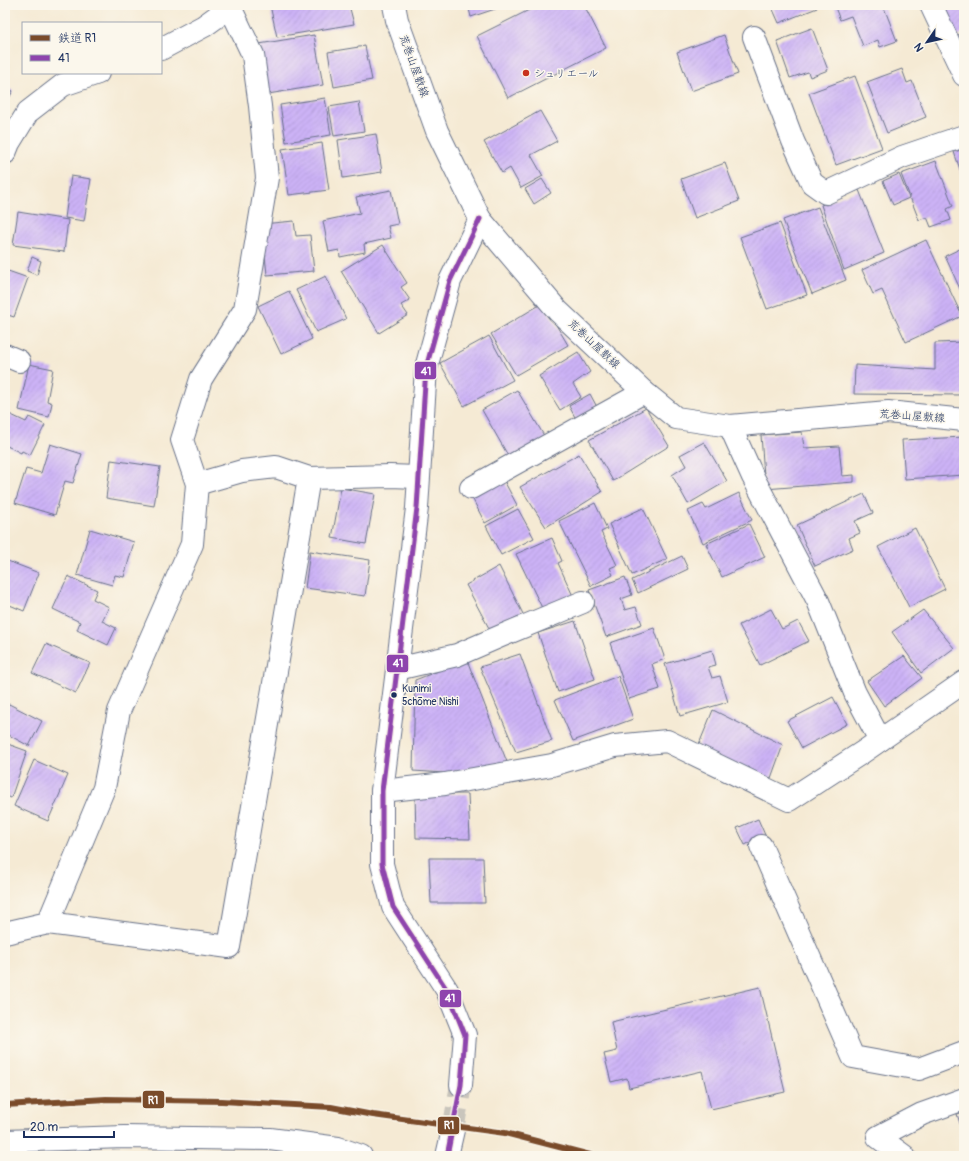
<svg xmlns="http://www.w3.org/2000/svg" width="969" height="1161" viewBox="0 0 969 1161" font-family="Pangolin,'Klee One',sans-serif">
<style>
.building{fill:url(#building-hatch)}
.lines{fill:none;stroke-linecap:round;stroke-linejoin:round}
.minor-tunnel{stroke:#c9c5bc;stroke-width:22;stroke-dasharray:22 11;stroke-linecap:butt}
.minor-casing{stroke:#677087;stroke-width:24}
.minor{stroke:#fff;stroke-width:22}
.bus-1-casing{stroke:#fbf7ec;stroke-width:8}
.bus-1{stroke:#8e44ad;stroke-width:5}
.rail-1-casing{stroke:#fbf7ec;stroke-width:9}
.rail-1{stroke:#7a4b2a;stroke-width:6}
.poi-dot{fill:#c8321e;stroke:#fbf7ec;stroke-width:1.5}
.bus-dot{fill:#1b2f5e;stroke:#fbf7ec;stroke-width:1.5}
.labels{text-anchor:middle;dominant-baseline:central;stroke-width:3;stroke-linejoin:round;paint-order:stroke}
.bus-label{font-size:10px;fill:#1b2f5e;stroke:#fbf7ec;text-anchor:start}
.street-label{font-size:11px;fill:#1b2f5e;stroke:#fbf7ec}
.poi-label{font-size:11px;fill:#1b2f5e;stroke:#fbf7ec;text-anchor:start}
.line-badge{stroke:#fbf7ec;stroke-width:1.5}
.badge-label{font-size:11px;text-anchor:middle;font-weight:bold;fill:#fff}
</style>
<defs>
<pattern id="building-hatch" width="6" height="6" patternUnits="userSpaceOnUse"><rect width="6" height="6" fill="#ccb2f6"/><path d="M-1 1l2-2M0 6l6-6M5 7l2-2" fill="none" stroke="#af99d5"/></pattern>
</defs>
<rect width="100%" height="100%" fill="#fbf7ec"/>
<filter id="ink" filterUnits="userSpaceOnUse"><feTurbulence type="fractalNoise" baseFrequency=".025" numOctaves="2"/><feDisplacementMap in="SourceGraphic" scale="8" xChannelSelector="R" yChannelSelector="G"/><feConvolveMatrix kernelMatrix="1 2 1 2 8 2 1 2 1" color-interpolation-filters="sRGB"/></filter>
<filter id="wash" filterUnits="userSpaceOnUse"><feTurbulence type="fractalNoise" baseFrequency=".012" numOctaves="4" result="noise"/><feDisplacementMap in="SourceGraphic" scale="16" xChannelSelector="R" yChannelSelector="G"/><feGaussianBlur stdDeviation="0.9" result="paint"/><feColorMatrix in="noise" values="0 0 0 0 0 0 0 0 0 0 0 0 0 0 0 0 0 1.4 0 .05"/><feComposite in="paint" operator="in"/></filter>
<g filter="url(#wash)">
<rect width="100%" height="100%" fill="#f5ead4"/>
<g id="blocks">
<g class="building">
<polygon points="270,5 349,5 354,24 277,37"/>
<polygon points="468,5 507,5 471,17"/>
<polygon points="539,5 584,5 606,48 508,98 477,36"/>
<polygon points="771,5 816,5 817,8 779,23"/>
<polygon points="834,5 883,5 897,41 880,47 878,40 863,46 851,16 840,20"/>
<polygon points="944,5 964,5 964,33 955,36"/>
<polygon points="812,28 828,70 810,77 808,72 790,78 777,41"/>
<polygon points="314,35 323,85 268,94 259,44"/>
<polygon points="724,35 738,74 691,91 677,52"/>
<polygon points="964,38 964,50 960,39"/>
<polygon points="365,46 372,80 334,87 328,52"/>
<polygon points="902,69 907,83 912,81 926,117 887,133 867,82"/>
<polygon points="855,76 882,148 836,165 809,93"/>
<polygon points="5,86 13,91 5,105"/>
<polygon points="325,98 331,135 286,142 280,105"/>
<polygon points="359,102 364,131 334,136 329,107"/>
<polygon points="540,111 557,141 531,155 543,176 521,188 510,168 502,173 484,142"/>
<polygon points="376,134 382,172 343,178 338,140"/>
<polygon points="322,143 329,190 289,195 282,149"/>
<polygon points="964,149 964,181 954,152"/>
<polygon points="936,161 953,206 947,209 951,220 931,227 927,217 919,220 901,174"/>
<polygon points="725,163 739,201 695,218 681,179"/>
<polygon points="899,174 909,198 893,205 883,181"/>
<polygon points="71,176 91,179 84,221 65,218"/>
<polygon points="542,179 551,193 534,204 525,189"/>
<polygon points="391,190 398,224 388,226 391,238 364,244 365,252 340,257 339,250 329,252 323,221 360,213 356,197"/>
<polygon points="859,190 884,253 844,270 821,205"/>
<polygon points="818,207 846,280 812,294 783,220"/>
<polygon points="18,212 68,220 64,252 13,245"/>
<polygon points="294,221 296,236 310,235 314,271 267,275 262,224"/>
<polygon points="780,223 807,295 767,309 740,237"/>
<polygon points="926,240 962,316 906,342 882,290 873,294 862,270"/>
<polygon points="383,245 407,283 401,287 410,300 401,305 408,315 379,333 341,271"/>
<polygon points="964,247 964,290 961,291 945,256"/>
<polygon points="32,257 41,261 37,275 27,271"/>
<polygon points="8,271 28,278 14,317 5,314 5,279"/>
<polygon points="326,276 346,319 316,332 296,290"/>
<polygon points="289,291 312,339 281,354 258,306"/>
<polygon points="543,303 568,345 516,375 491,334"/>
<polygon points="489,336 513,380 464,406 440,363"/>
<polygon points="964,342 964,395 854,394 855,365 935,370 935,343"/>
<polygon points="578,352 590,372 573,384 581,397 560,410 539,376"/>
<polygon points="29,364 53,369 47,401 52,403 49,417 19,410"/>
<polygon points="517,390 546,439 510,459 482,410"/>
<polygon points="590,394 597,407 576,419 569,406"/>
<polygon points="646,408 669,446 613,481 589,440"/>
<polygon points="5,412 26,422 29,417 45,425 30,455 22,451 21,453 5,445"/>
<polygon points="802,432 804,448 839,446 842,476 854,475 854,482 765,489 761,435"/>
<polygon points="964,437 964,475 905,479 902,440"/>
<polygon points="704,442 727,481 688,504 672,475 686,466 680,455"/>
<polygon points="50,444 82,454 73,483 65,481 55,515 15,503 26,469 41,473"/>
<polygon points="579,454 602,492 546,527 520,487"/>
<polygon points="111,460 160,467 154,506 106,498"/>
<polygon points="502,477 517,505 485,523 470,494"/>
<polygon points="341,488 375,494 366,544 332,538"/>
<polygon points="739,493 752,520 703,543 688,511 703,504 706,509"/>
<polygon points="864,494 873,513 855,521 860,533 849,538 853,549 815,566 797,525"/>
<polygon points="595,503 607,529 601,532 617,565 610,568 613,575 591,586 559,521"/>
<polygon points="643,508 667,559 632,575 609,524"/>
<polygon points="518,509 534,538 501,555 486,526"/>
<polygon points="749,524 765,557 722,577 706,544"/>
<polygon points="915,528 945,589 909,607 878,547"/>
<polygon points="90,529 134,542 124,577 115,575 112,585 77,575"/>
<polygon points="552,538 562,561 558,563 573,596 543,610 516,554"/>
<polygon points="310,551 370,560 365,596 305,588"/>
<polygon points="682,556 688,569 638,593 632,580"/>
<polygon points="5,560 39,573 24,611 5,603"/>
<polygon points="499,566 523,614 490,630 466,585"/>
<polygon points="68,576 97,590 93,599 109,607 102,621 116,628 108,645 77,630 80,622 53,609"/>
<polygon points="625,577 632,595 621,599 625,610 636,607 642,624 606,637 589,590"/>
<polygon points="771,609 782,629 798,621 809,641 760,665 739,625"/>
<polygon points="923,610 954,648 921,673 892,632"/>
<polygon points="575,621 595,679 558,692 538,633"/>
<polygon points="654,628 665,659 652,664 660,689 629,699 610,643"/>
<polygon points="46,644 90,663 76,693 32,673"/>
<polygon points="712,650 716,665 708,667 712,678 720,676 728,702 680,716 665,664"/>
<polygon points="520,654 552,741 516,752 480,667"/>
<polygon points="904,656 922,678 884,706 867,681"/>
<polygon points="467,660 507,762 445,773 413,771 415,680"/>
<polygon points="618,676 633,719 573,741 555,700"/>
<polygon points="833,697 847,724 802,748 787,721"/>
<polygon points="9,704 42,721 29,746 5,733 5,712"/>
<polygon points="713,710 783,745 771,778 697,749"/>
<polygon points="5,743 27,751 11,798 5,795"/>
<polygon points="34,760 68,775 48,821 14,806"/>
<polygon points="415,794 468,794 470,839 416,838"/>
<polygon points="758,819 765,835 745,845 737,828"/>
<polygon points="429,858 483,858 485,903 431,903"/>
<polygon points="760,987 785,1092 711,1109 702,1071 629,1088 627,1078 611,1082 604,1054 617,1051 611,1022"/>
<polygon points="964,1112 964,1136 957,1114"/>
</g>
</g>
</g>
<g filter="url(#ink)">
<use href="#blocks" fill-opacity="0" stroke="#677087" stroke-width="1"/>
<g class="lines">
<polyline class="minor-tunnel" points="453,1130 461,1085"/>
<defs>
<g id="minor">
<polyline points="394,5 397,20 437,131 480,219 558,311 644,392 676,418 730,426 888,412 964,420"/>
<polyline points="931,5 964,75"/>
<polyline points="754,37 793,141 812,183 826,193 902,157 964,136"/>
<polyline points="161,49 204,26 233,5"/>
<polyline points="5,153 9,143 28,112 63,85 98,73"/>
<polyline points="5,355 19,361"/>
<polyline points="730,426 753,477 818,601 855,693 880,740"/>
<polyline points="197,484 242,471 276,467 309,478 390,476 418,477"/>
<polyline points="471,488 644,392"/>
<polyline points="397,669 457,655 501,636 583,602"/>
<polyline points="382,791 445,784 552,765 615,746 667,741 789,800 863,752 964,682"/>
<polyline points="761,846 853,1057 919,1069 964,1052"/>
<polyline points="48,923 104,788 119,711 192,544 197,484 182,440 201,379 245,309 267,178 260,106 253,55 230,7"/>
<polyline points="5,933 48,923 229,947 309,478"/>
<polyline points="461,1085 465,1035 447,990 393,907 382,864 382,791 417,508 426,368 450,281 480,219"/>
<polyline points="5,1141 124,1137 270,1139 338,1148 361,1156"/>
<polyline points="447,1156 453,1130"/>
<polyline points="904,1156 878,1137 922,1114 964,1099"/>
</g>
</defs>
<use href="#minor" class="minor-casing"/>
<use href="#minor" class="minor"/>
<defs>
<polyline id="bus-1" points="447,1156 461,1085 465,1035 447,990 393,907 382,864 382,791 417,508 426,368 450,281 480,219"/>
</defs>
<use href="#bus-1" class="bus-1-casing"/>
<use href="#bus-1" class="bus-1"/>
<defs>
<polyline id="rail-1" points="5,1105 106,1099 222,1101 331,1107 373,1115 505,1133 594,1156"/>
</defs>
<use href="#rail-1" class="rail-1-casing"/>
<use href="#rail-1" class="rail-1"/>
</g>
</g>
<circle class="poi-dot" cx="526" cy="73" r="4"/>
<circle class="bus-dot" cx="394" cy="695" r="3.5"/>
<g class="labels">
<g class="bus-label">
<text x="402" y="689">Kunimi<tspan x="402" dy="13">5chōme Nishi</tspan></text>
</g>
<g class="street-label">
<text transform="translate(414 66) rotate(70)">荒巻山屋敷線</text>
<text transform="translate(594 344) rotate(43)">荒巻山屋敷線</text>
<text transform="translate(912 416) rotate(4)">荒巻山屋敷線</text>
</g>
<g class="poi-label">
<text x="534" y="73">シュリエール</text>
</g>
</g>
<g class="line-badge">
<rect x="414" y="361" width="23" height="19" rx="4" fill="#8e44ad"/>
<rect x="386" y="654" width="23" height="19" rx="4" fill="#8e44ad"/>
<rect x="439" y="989" width="23" height="19" rx="4" fill="#8e44ad"/>
<rect x="142" y="1090" width="23" height="19" rx="4" fill="#7a4b2a"/>
<rect x="437" y="1116" width="23" height="19" rx="4" fill="#7a4b2a"/>
</g>
<g class="badge-label">
<text x="426" y="375">41</text>
<text x="398" y="667">41</text>
<text x="450" y="1002">41</text>
<text x="153" y="1104">R1</text>
<text x="449" y="1129">R1</text>
</g>
<rect width="969" height="1161" fill="none" stroke="#fbf7ec" stroke-width="20"/>
<rect x="22" y="22" width="140" height="52" fill="#fbf7ec" stroke="#a1a7b3"/>
<rect x="30" y="35" width="20" height="6" fill="#7a4b2a" stroke="#a1a7b3"/>
<text x="58" y="42" font-size="12" fill="#1b2f5e">鉄道 R1</text>
<rect x="30" y="55" width="20" height="6" fill="#8e44ad" stroke="#a1a7b3"/>
<text x="58" y="62" font-size="12" fill="#1b2f5e">41</text>
<g transform="translate(927 42) rotate(236)" stroke="#fbf7ec" stroke-width="3" paint-order="stroke">
<path d="M0-3L7 15L0 10L-7 15Z" fill="#1b2f5e"/>
<text y="-6" font-size="11" font-weight="bold" text-anchor="middle" fill="#1b2f5e">N</text>
</g>
<path d="M24 1131v6h90v-6" fill="none" stroke="#1b2f5e" stroke-width="2"/>
<text x="30" y="1131" font-size="12" fill="#1b2f5e" stroke="#fbf7ec" stroke-width="3" paint-order="stroke">20 m</text>
</svg>
